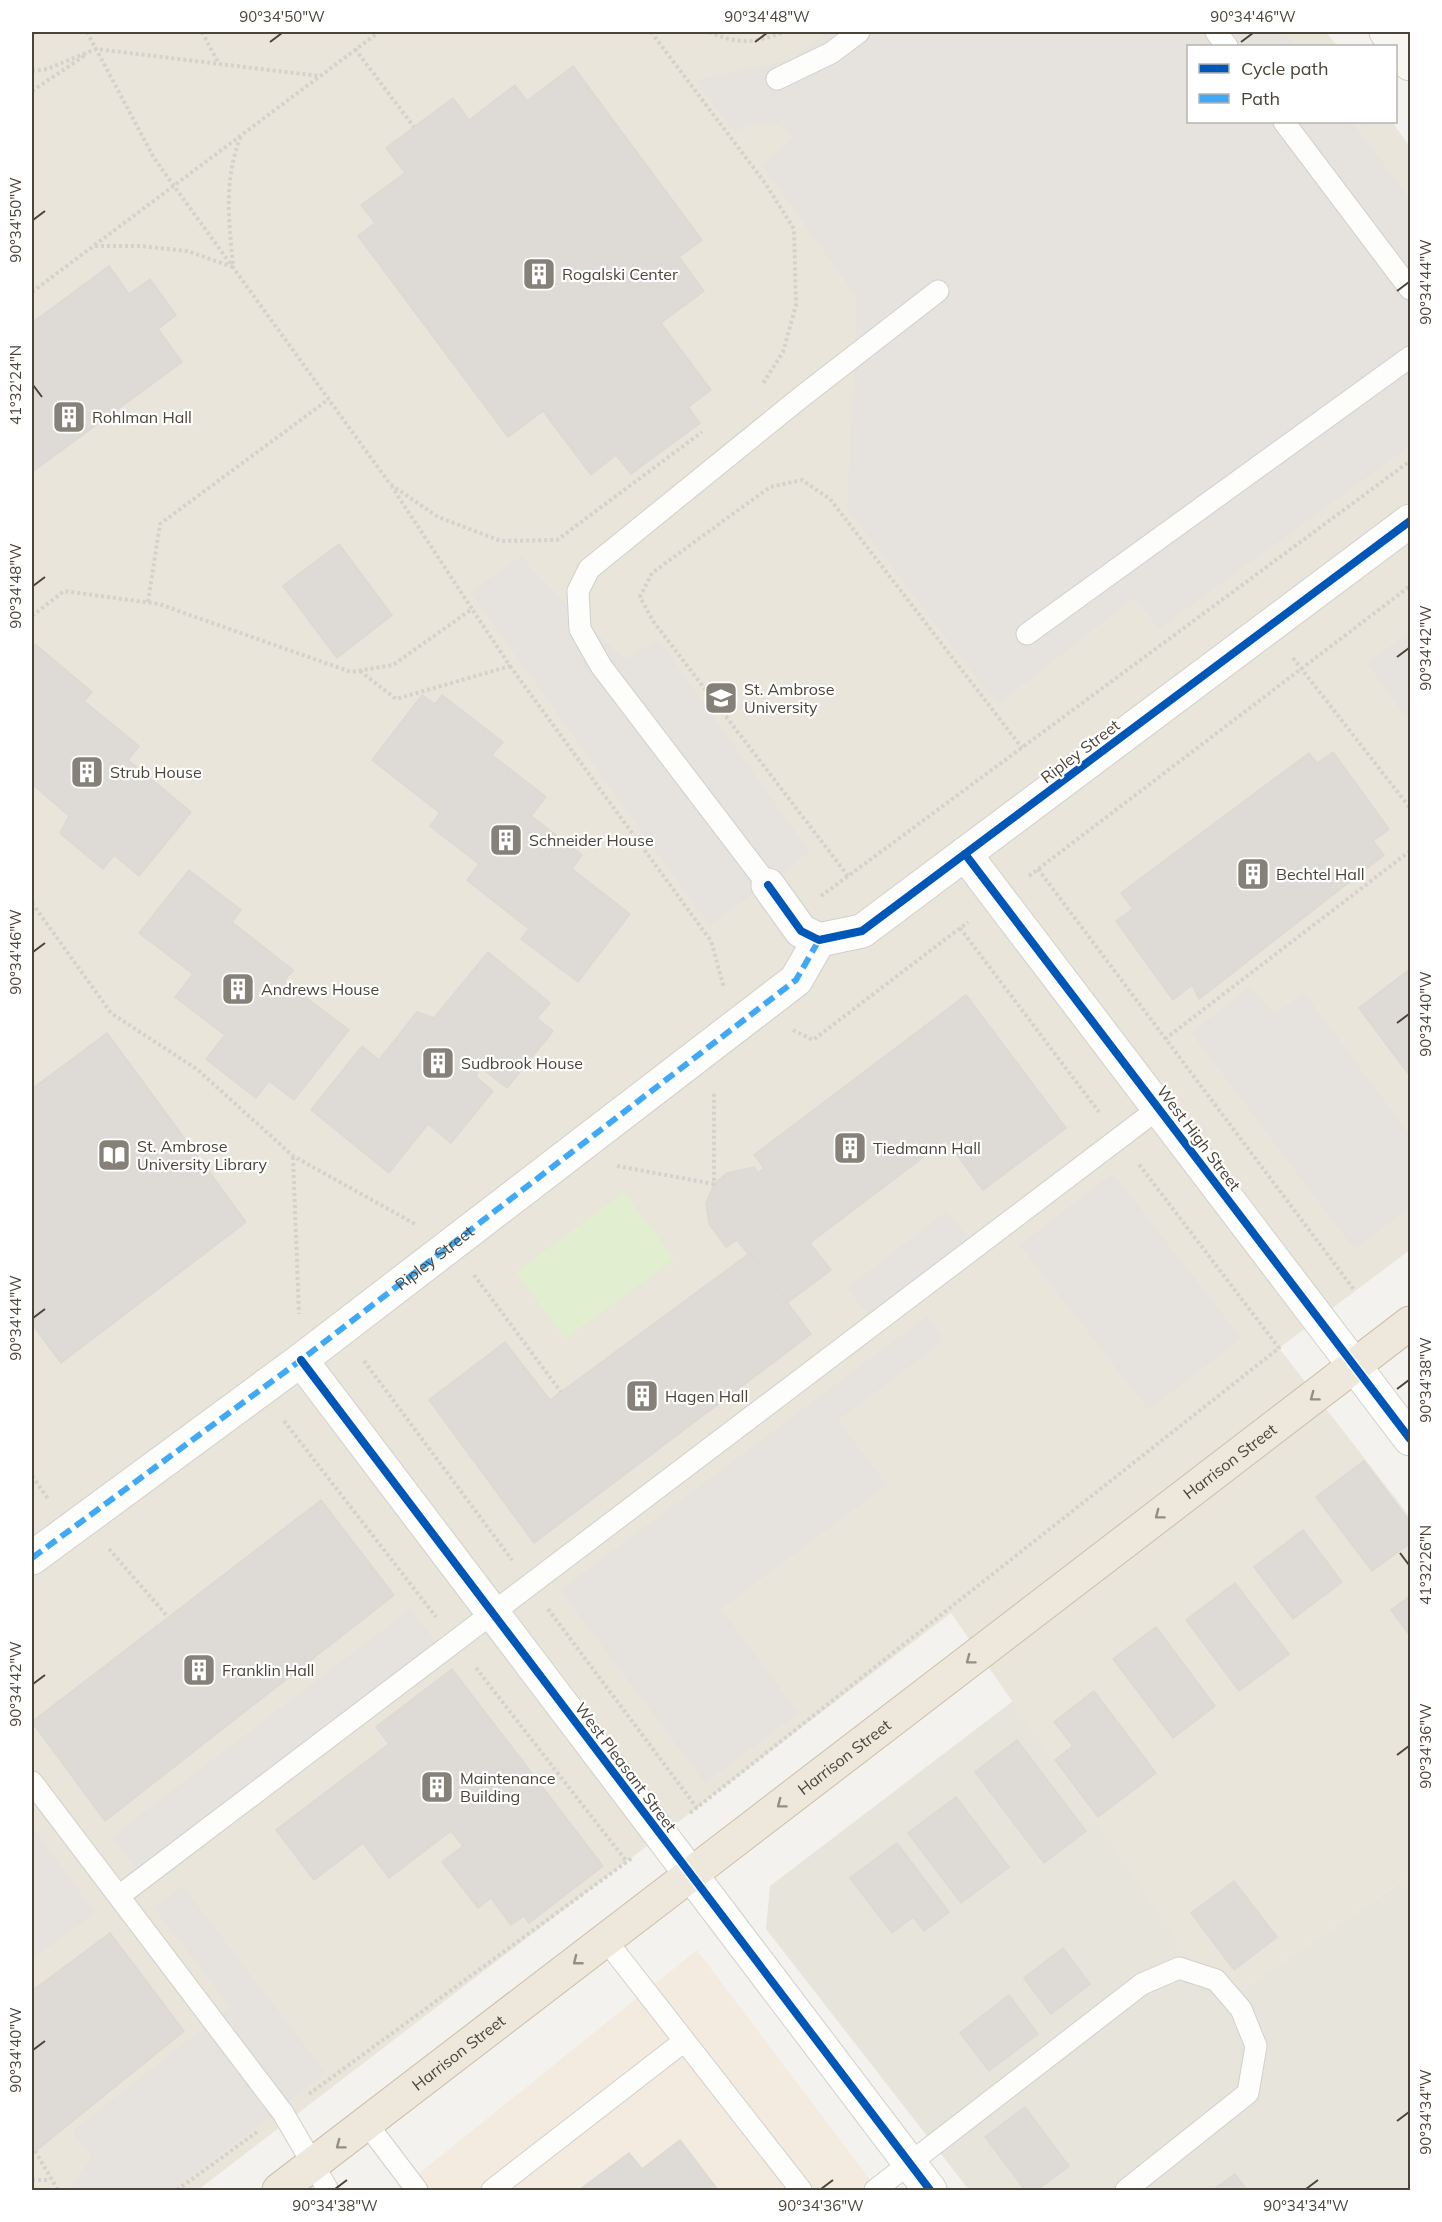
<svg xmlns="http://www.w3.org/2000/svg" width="1442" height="2222" viewBox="0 0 1442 2222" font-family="Mulish,sans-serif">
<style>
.residential{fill:#e7e4dc}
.commercial{fill:#f3ebdf}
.education{fill:#eae5da}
.green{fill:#e1eecf}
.parking{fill:#e6e3df}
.building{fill:#dedbd6;stroke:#dcd9d4;stroke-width:1.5}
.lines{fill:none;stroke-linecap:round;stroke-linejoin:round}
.lane-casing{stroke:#d2d0cb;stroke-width:23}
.street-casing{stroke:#d2d0cb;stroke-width:35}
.secondary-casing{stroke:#d3cfc5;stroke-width:35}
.highway-casing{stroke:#ccbfa9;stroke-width:35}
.path{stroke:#d3d2cc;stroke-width:4;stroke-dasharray:3 3;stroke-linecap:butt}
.lane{stroke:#fdfdfc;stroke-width:21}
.street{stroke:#fdfdfc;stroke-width:33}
.secondary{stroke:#f7f6f1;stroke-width:33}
.highway{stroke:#ede8db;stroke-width:33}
.quiet{stroke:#3fa9f5;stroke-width:6;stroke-dasharray:12 6;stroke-linecap:butt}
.cycleway-casing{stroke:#fff;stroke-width:11}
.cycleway{stroke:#0057b8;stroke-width:8}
.oneway{stroke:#948e82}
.ticks{fill:none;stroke:#4b4439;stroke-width:2}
.labels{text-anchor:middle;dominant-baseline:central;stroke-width:4.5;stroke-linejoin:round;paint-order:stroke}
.poi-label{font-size:16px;fill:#4b4439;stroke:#fff;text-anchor:start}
.street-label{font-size:16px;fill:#4b4439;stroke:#fff}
.neatline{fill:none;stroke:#4b4439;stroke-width:2}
.ticks-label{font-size:15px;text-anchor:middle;fill:#4b4439}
</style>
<rect width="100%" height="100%" fill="#f4f2ee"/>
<polygon class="residential" points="1013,1701 1222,2003 1410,1876 1410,2190 969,2190 766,1929 770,1886"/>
<polygon class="commercial" points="697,1950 878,2190 398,2190"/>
<polygon class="education" points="32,32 1326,32 1337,46 1188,46 1188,122 1392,122 1410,147 1410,1250 1279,1348 1410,1517 1410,1876 1222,2003 951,1613 198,2190 32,2190"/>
<polygon class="green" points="624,1192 674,1259 565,1339 516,1272"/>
<g class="parking">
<polygon points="817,32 1285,32 1296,46 1188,46 1188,122 1352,122 1410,199 1410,446 1159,629 1134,598 997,705 847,509 857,298 762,165 793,138 778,125 755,123 735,133 695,81 794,58 821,36"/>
<polygon points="523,555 532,570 624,659 659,640 810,852 709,926 470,592"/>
<polygon points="1410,631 1410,722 1367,664"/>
<polygon points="1250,986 1275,1014 1304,992 1410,1135 1410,1208 1354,1249 1191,1033"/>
<polygon points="1113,1173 1241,1338 1149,1410 1020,1245"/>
<polygon points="947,1211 970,1240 870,1317 847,1288"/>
<polygon points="927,1316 945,1340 838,1420 887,1485 721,1609 799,1713 705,1783 560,1590"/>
<polygon points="410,1609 437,1643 138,1870 111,1837"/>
<polygon points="32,1826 95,1913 32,1959"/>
<polygon points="183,1886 326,2073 173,2190 68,2190 92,2157 72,2131 230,2007 154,1908"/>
</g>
<g class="building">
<polygon points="573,66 702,240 679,257 704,291 661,323 711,390 688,407 700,423 631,474 616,455 591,475 543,411 508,437 358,236 375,223 361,205 405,173 386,148 453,98 469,120 515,85 527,101"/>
<polygon points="109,266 129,294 150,279 176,315 158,329 182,362 32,472 32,323"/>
<polygon points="339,544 392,615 337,658 283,586"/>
<polygon points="35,644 92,692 84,701 139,746 128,760 191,812 139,876 114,855 103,869 60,833 69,816 32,784 32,648"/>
<polygon points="422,695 435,704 442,695 503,742 492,755 546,797 531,816 582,855 572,869 630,914 578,982 521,939 529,929 467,880 479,864 430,826 440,813 372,760"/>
<polygon points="1333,752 1389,829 1373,841 1384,855 1199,999 1192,985 1173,1000 1116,921 1133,909 1121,893 1309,753 1317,763"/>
<polygon points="189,870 241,910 232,922 293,970 284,981 349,1030 294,1100 269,1081 256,1098 206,1059 225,1035 175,997 193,974 139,933"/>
<polygon points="488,952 550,1003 537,1018 553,1031 507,1088 480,1067 476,1077 493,1091 451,1143 428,1124 389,1173 311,1110 362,1046 379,1060 417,1012 434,1018"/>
<polygon points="1410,969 1410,1076 1359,1008"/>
<polygon points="966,995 1066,1128 983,1190 946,1140 810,1243 831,1270 787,1303 737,1240 726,1247 709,1224 706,1203 714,1184 727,1173 754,1167 758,1173 764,1168 754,1155"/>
<polygon points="107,1033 246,1222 61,1363 32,1324 32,1089"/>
<polygon points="750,1253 811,1334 534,1543 429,1400 505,1342 550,1400"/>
<polygon points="1364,1461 1410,1522 1410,1543 1372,1571 1316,1497"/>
<polygon points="321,1500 394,1595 105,1821 32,1722"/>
<polygon points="1303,1530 1342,1582 1293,1619 1254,1567"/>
<polygon points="1235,1583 1289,1654 1239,1691 1186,1620"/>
<polygon points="1410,1596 1410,1636 1391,1610"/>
<polygon points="1156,1627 1215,1706 1173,1738 1113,1659"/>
<polygon points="452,1669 603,1866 529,1923 524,1916 511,1925 491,1898 478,1908 442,1862 463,1846 451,1831 389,1878 363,1843 314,1880 276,1830 389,1744 376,1727"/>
<polygon points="1094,1691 1156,1773 1098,1817 1055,1760 1073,1746 1054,1722"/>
<polygon points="1017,1740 1086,1831 1044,1863 975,1772"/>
<polygon points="956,1797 1009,1867 961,1903 908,1833"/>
<polygon points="897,1843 949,1912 924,1931 913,1917 892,1933 850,1878"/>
<polygon points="1234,1881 1277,1937 1234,1970 1191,1913"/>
<polygon points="110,1933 184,2031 32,2154 32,1991"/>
<polygon points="1063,1948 1090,1984 1051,2014 1024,1978"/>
<polygon points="1009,1995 1038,2034 989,2071 960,2033"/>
<polygon points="1025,2107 1069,2166 1037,2190 1025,2190 985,2137"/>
<polygon points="680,2140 718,2190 579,2190 629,2153 642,2169"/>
<polygon points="1235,2174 1247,2190 1213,2190"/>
</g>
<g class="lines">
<defs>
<g id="lane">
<polyline points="1216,32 1227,46"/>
<polyline points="777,79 831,53 859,32"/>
<polyline points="1284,122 1410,289"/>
<polyline points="1027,634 1410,357"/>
<polyline points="768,885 601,666 580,629 578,591 589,569 800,398 938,291"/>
<polyline points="32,1782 283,2113 328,2190"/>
<polyline points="119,1896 1159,1108"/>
<polyline points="605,1939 801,2190"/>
<polyline points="367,2124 417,2190"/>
<polyline points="492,2190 683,2042"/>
<polyline points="875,2190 1142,1984 1179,1968 1216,1980 1241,2009 1256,2046 1248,2093 1126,2190"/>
</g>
<g id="street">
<polyline points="965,854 1410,1439"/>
<polyline points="768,885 801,931 819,940 862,931 1410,521"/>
<polyline points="301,1360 930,2190"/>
<path id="s1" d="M32,1558L301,1360L796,980L819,940"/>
</g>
<polyline id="secondary" points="1386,32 1410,64"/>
<g id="highway">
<path id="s2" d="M279,2190L1410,1323"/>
</g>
</defs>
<use href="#lane" class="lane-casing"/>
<use href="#street" class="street-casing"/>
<use href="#secondary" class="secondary-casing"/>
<use href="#highway" class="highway-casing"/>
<g class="path">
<polyline points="87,32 154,158 174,186 390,484 438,517 501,541 557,540 702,432"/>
<polyline points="202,32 219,64"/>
<polyline points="651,32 765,183 794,229 796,305 783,352 762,385"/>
<path d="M709,32C740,45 753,43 785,32"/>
<polyline points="355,49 414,127"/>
<polyline points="32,71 47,69 96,49 319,76"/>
<polyline points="32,91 87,54"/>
<path d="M95,246H140L187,251L233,267C229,216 223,184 241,135"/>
<polyline points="32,292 379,32"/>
<polyline points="148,602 160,524 329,399"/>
<polyline points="32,616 64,591 159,604 351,672 393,665 472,609 392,487"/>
<polyline points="1293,658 1410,808"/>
<polyline points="510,666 711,941 724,988"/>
<polyline points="360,671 396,699 510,666 472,609"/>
<polyline points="1038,869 1355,1291"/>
<polyline points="848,876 653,621 640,597 652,573 719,524 770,487 802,480 830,499 1022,748"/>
<polyline points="1029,876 1410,586"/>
<polyline points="821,896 1410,461"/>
<polyline points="32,903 111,1013 198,1070 293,1156 415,1224"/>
<polyline points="960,928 1099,1112"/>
<polyline points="793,1030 813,1040 968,922"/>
<polyline points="1165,1039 1410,851"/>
<polyline points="293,1157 299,1314"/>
<polyline points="617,1166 714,1184 714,1093"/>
<polyline points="474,1275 561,1392"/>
<polyline points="364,1361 512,1560"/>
<polyline points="284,1421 436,1617"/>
<polyline points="32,1476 49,1500"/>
<polyline points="109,1549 168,1617"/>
<polyline points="548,1609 697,1808"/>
<polyline points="476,1668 627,1862"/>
<polyline points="690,1813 1279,1348 1138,1163"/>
<polyline points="309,2094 632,1858"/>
<polyline points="35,2151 58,2190"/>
<polyline points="32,2180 49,2180"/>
<polyline points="177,2190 257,2132"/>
</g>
<use href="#lane" class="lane"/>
<use href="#street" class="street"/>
<use href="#secondary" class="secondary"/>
<use href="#highway" class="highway"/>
<polyline class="quiet" points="32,1558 301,1360 796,980 819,940"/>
<defs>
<g id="cycleway">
<polyline points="965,854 1410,1439"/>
<polyline points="768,885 801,931 819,940 862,931 1410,521"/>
<polyline points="301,1360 930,2190"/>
</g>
</defs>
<use href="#cycleway" class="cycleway-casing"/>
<use href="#cycleway" class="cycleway"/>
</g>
<defs><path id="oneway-chevron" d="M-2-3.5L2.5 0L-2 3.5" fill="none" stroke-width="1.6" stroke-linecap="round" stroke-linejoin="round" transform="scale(1.5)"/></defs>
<g class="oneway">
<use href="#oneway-chevron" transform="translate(1314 1397) rotate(143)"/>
<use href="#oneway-chevron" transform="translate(1159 1515) rotate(143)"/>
<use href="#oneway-chevron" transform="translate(970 1660) rotate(143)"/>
<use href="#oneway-chevron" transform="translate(781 1804) rotate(143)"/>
<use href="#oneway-chevron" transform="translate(577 1961) rotate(142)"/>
<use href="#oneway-chevron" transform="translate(340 2145) rotate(143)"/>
</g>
<path class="ticks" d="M270,42L282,33M755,42L767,33M1241,42L1253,33M33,220L45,211M1397,291L1409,282M33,385L42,397M33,586L45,577M1397,657L1409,648M33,952L45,943M1397,1023L1409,1014M33,1318L45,1309M1397,1389L1409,1380M1400,1553L1409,1565M33,1684L45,1675M1397,1755L1409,1746M33,2050L45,2041M1397,2121L1409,2112M335,2189L347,2180M821,2189L833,2180M1306,2189L1318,2180"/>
<defs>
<symbol id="building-square" viewBox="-11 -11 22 22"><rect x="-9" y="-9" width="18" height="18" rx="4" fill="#868178" stroke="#fff"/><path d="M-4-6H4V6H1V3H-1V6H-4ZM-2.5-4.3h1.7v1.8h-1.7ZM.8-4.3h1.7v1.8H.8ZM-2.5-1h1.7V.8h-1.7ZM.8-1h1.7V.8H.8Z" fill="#fff"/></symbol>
<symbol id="university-square" viewBox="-11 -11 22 22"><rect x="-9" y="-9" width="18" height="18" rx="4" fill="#868178" stroke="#fff"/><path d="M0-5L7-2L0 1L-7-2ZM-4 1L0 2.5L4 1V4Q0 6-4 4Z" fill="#fff"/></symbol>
<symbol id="library-square" viewBox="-11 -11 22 22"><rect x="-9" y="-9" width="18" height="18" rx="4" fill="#868178" stroke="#fff"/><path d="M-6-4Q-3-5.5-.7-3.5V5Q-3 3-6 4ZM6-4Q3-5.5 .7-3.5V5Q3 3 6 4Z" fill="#fff"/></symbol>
</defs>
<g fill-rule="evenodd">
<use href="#building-square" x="520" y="255" width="38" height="38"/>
<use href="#building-square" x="50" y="398" width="38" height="38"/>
<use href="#university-square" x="702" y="679" width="38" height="38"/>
<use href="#building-square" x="68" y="753" width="38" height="38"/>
<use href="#building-square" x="487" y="821" width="38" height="38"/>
<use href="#building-square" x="1234" y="855" width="38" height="38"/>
<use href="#building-square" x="219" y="970" width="38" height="38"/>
<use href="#building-square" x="419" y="1044" width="38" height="38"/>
<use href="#building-square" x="831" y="1129" width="38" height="38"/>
<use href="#library-square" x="95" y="1136" width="38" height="38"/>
<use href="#building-square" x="623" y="1377" width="38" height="38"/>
<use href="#building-square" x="180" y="1651" width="38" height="38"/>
<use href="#building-square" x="418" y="1768" width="38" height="38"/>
</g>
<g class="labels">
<g class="poi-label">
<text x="562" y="274">Rogalski Center</text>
<text x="92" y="417">Rohlman Hall</text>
<text x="744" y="689">St. Ambrose<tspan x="744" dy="18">University</tspan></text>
<text x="110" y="772">Strub House</text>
<text x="529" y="840">Schneider House</text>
<text x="1276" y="874">Bechtel Hall</text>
<text x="261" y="989">Andrews House</text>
<text x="461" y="1063">Sudbrook House</text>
<text x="137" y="1146">St. Ambrose<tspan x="137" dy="18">University Library</tspan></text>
<text x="873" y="1148">Tiedmann Hall</text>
<text x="665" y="1396">Hagen Hall</text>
<text x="222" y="1670">Franklin Hall</text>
<text x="460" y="1778">Maintenance<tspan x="460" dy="18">Building</tspan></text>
</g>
<g class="street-label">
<text transform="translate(1080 751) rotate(-37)">Ripley Street</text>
<text transform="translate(1199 1138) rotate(53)">West High Street</text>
<text stroke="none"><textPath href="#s1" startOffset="502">Ripley Street</textPath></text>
<text stroke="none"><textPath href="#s2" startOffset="1198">Harrison Street</textPath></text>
<text stroke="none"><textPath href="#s2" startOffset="712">Harrison Street</textPath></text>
<text transform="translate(626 1767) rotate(53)">West Pleasant Street</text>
<text stroke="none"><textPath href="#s2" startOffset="226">Harrison Street</textPath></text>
</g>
</g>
<rect width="1442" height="2222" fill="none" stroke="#ffffff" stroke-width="66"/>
<rect x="1187" y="45" width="210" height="78" fill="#ffffff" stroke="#b7b4b0" stroke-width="1.5"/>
<rect x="1199" y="64" width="30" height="9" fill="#0057b8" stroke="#b7b4b0" stroke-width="1.5"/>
<text x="1241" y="75" font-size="18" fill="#4b4439">Cycle path</text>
<rect x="1199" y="94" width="30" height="9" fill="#3fa9f5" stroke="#b7b4b0" stroke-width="1.5"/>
<text x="1241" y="105" font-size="18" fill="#4b4439">Path</text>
<rect x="33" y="33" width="1376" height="2156" class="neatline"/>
<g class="ticks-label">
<text x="282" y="22">90°34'50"W</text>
<text x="767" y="22">90°34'48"W</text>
<text x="1253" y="22">90°34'46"W</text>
<text transform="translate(16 220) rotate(-90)" y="5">90°34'50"W</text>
<text transform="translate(1426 282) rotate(-90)" y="5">90°34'44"W</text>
<text transform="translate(16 385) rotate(-90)" y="5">41°32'24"N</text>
<text transform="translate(16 586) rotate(-90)" y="5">90°34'48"W</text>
<text transform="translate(1426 648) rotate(-90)" y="5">90°34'42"W</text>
<text transform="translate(16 952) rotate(-90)" y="5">90°34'46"W</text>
<text transform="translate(1426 1014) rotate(-90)" y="5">90°34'40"W</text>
<text transform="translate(16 1318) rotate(-90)" y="5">90°34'44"W</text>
<text transform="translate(1426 1380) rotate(-90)" y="5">90°34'38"W</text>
<text transform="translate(1426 1565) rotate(-90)" y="5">41°32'26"N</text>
<text transform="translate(16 1684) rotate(-90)" y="5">90°34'42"W</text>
<text transform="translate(1426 1746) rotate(-90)" y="5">90°34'36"W</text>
<text transform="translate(16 2050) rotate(-90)" y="5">90°34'40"W</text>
<text transform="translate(1426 2112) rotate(-90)" y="5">90°34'34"W</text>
<text x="335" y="2211">90°34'38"W</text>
<text x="821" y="2211">90°34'36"W</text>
<text x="1306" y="2211">90°34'34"W</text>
</g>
</svg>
